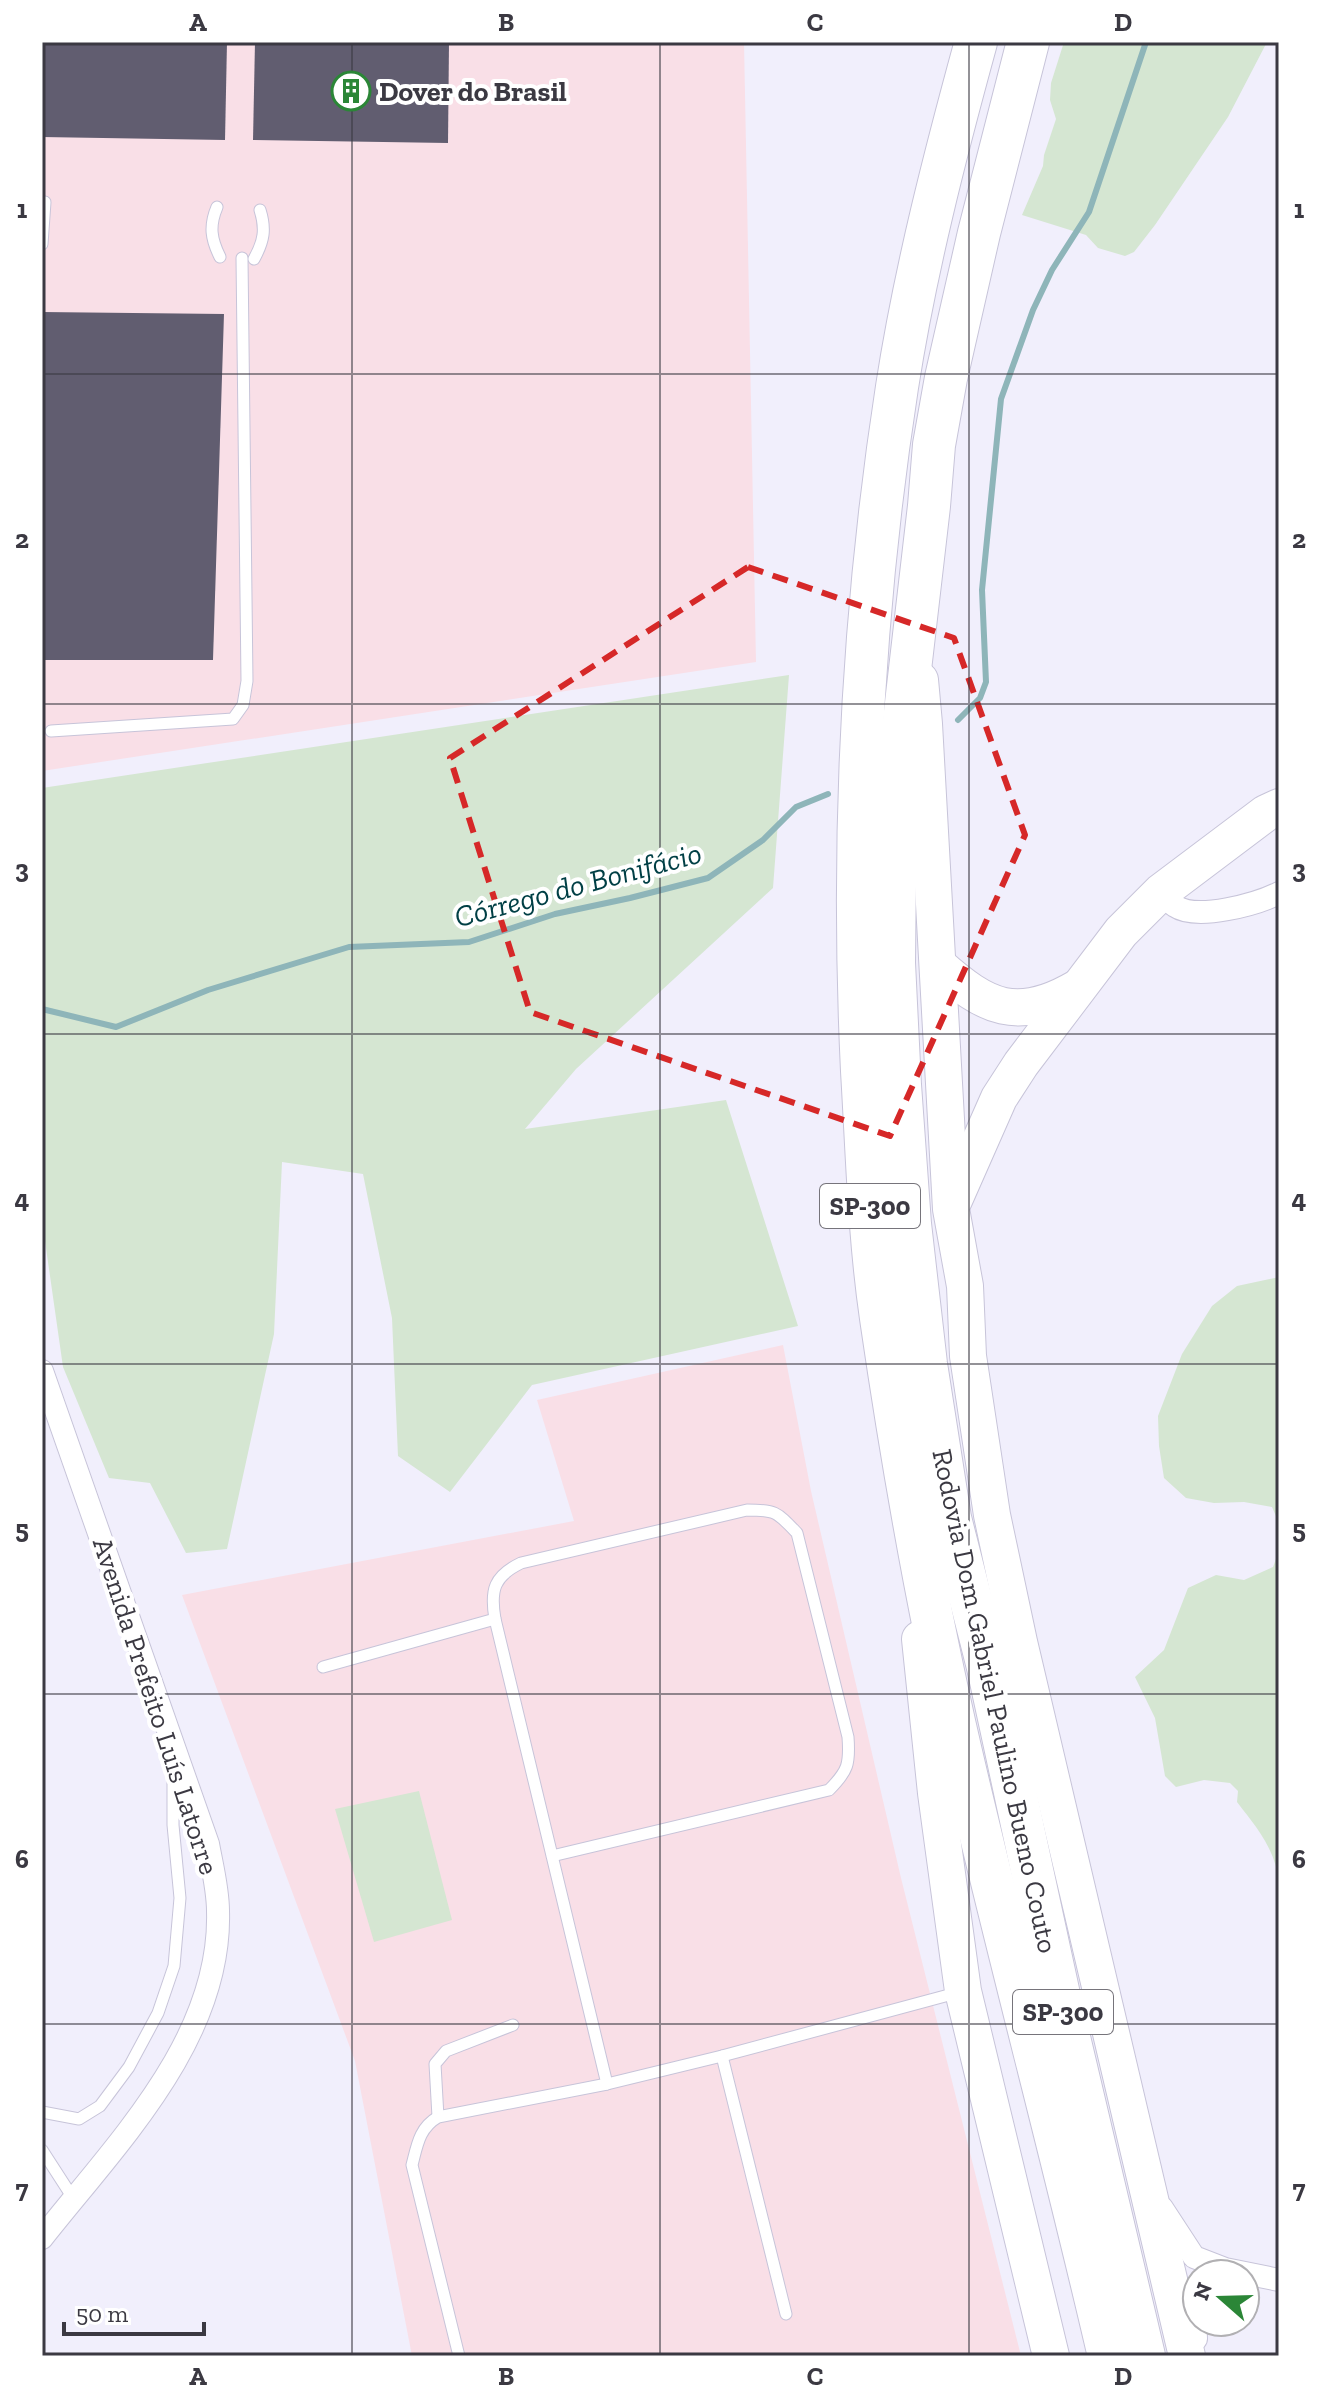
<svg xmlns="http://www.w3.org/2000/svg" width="1321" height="2398" viewBox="0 0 1321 2398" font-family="'Zilla Slab',serif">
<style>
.industrial{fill:#f9dfe7}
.green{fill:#d5e6d2}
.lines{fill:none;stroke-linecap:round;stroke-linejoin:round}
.stream{stroke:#8eb5b9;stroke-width:6}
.building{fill:#615d70}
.service-casing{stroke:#c7c4d9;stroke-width:13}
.minor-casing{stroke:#c7c4d9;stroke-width:24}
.primary-casing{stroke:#c7c4d9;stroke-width:38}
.motorway-casing{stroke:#c7c4d9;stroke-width:44}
.service{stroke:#fff;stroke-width:11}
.minor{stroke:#fff;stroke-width:22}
.primary{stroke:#fff;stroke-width:36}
.motorway{stroke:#fff;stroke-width:42}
.marked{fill:none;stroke:#d62828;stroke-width:6;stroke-dasharray:16 10;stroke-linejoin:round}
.grid{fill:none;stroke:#3b3942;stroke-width:2;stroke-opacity:0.55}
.labels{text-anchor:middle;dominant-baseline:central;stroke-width:8;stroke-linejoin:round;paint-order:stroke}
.shield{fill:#fff;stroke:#76747b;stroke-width:2}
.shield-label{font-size:26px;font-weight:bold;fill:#3b3942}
.poi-label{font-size:28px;font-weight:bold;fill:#3b3942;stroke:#fff;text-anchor:start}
.street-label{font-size:28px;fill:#3b3942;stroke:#fff}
.water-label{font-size:30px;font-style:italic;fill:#003f45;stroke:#fff}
.neatline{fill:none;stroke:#3b3942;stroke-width:3}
.grid-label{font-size:26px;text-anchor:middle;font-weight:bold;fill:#3b3942}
</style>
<rect width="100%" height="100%" fill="#f1effc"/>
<g class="industrial">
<polygon points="42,42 744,42 756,662 42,771"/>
<polygon points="783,1345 811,1491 901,1878 1021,2356 412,2356 355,2061 182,1595 574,1521 537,1400"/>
</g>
<g class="green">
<polygon points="1064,42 1267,42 1228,117 1155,225 1134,252 1125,256 1098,248 1086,235 1022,215 1043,166 1044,155 1056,119 1050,100 1051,83"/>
<polygon points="789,675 773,888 576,1069 525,1129 726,1100 798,1326 532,1385 450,1492 398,1456 392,1318 363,1174 282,1162 274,1334 227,1549 186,1553 150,1483 109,1478 63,1367 42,1220 42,788"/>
<polygon points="1279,1277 1279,1523 1272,1507 1244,1502 1214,1503 1186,1498 1164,1478 1159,1446 1158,1416 1182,1354 1212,1306 1237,1286"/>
<path d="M1279,1551V1879C1273,1846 1257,1828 1237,1802L1238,1791L1230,1783L1204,1780L1176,1787L1165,1776L1155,1718L1135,1677L1164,1650L1188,1588L1216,1575L1244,1580L1273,1567Z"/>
<polygon points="419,1791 452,1920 374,1942 335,1809"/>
</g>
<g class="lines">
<g class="stream">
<polyline points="958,720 980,698 986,682 982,590 1001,399 1033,310 1052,270 1089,212 1146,42"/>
<polyline points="42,1009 116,1027 208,990 349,947 469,942 555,914 630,898 708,878 763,840 796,807 828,794"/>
</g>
</g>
<g class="building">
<polygon points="42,42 227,42 225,140 42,137"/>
<polygon points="255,42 449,42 448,143 253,140"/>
<polygon points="42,312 224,314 213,660 42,660"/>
</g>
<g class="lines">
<defs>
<g id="service">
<path d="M217,207C209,226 211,239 220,257"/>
<polyline points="42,244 45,202"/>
<path d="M254,259C264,241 266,229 260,210"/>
<polyline points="51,731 233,719 243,705 247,681 242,258"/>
<polyline points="323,1667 495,1619"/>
<path d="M552,1856L829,1790C848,1771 850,1764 848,1737L797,1533C777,1512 776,1510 747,1510L521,1563C494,1576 490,1590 495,1619L607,2084"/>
<polyline points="722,2056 786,2314"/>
<polyline points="42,2112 79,2119 100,2106 129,2067 158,2013 174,1966 180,1898 173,1825 173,1762"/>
<polyline points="438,2117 435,2064 446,2051 513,2025"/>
<polyline points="42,2150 73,2198"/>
<path d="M459,2356L412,2165C417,2146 419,2128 438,2117L607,2084L722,2056L960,1992"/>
</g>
<g id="minor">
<path d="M1161,892C1165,897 1170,903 1175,906C1197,921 1257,904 1279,893"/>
<path d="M42,1371L208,1844C212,1866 218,1889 218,1911C222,2039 116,2144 42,2238"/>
<polyline points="1162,2208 1194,2257 1225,2269 1279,2280"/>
<polyline points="1196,2339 1195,2312 1197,2289"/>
</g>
<g id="primary">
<polyline points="920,680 924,724 951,1209 965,1286 968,1356 992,1515 1019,1642 1187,2356"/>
<path d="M938,965C986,1008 1017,1023 1077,988"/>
<polyline points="954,1200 999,1098 1021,1064 1121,932 1161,892 1266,813 1279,807"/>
<polyline points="920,1639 936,1793 963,1991 1051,2356"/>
</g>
<g id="motorway">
<path d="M976,42C945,155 915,271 897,387C862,613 851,842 862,1071C867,1153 869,1236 881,1318C902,1462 927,1606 960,1748C1007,1951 1062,2153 1109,2356"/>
<polyline points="1028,42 979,233 946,378 934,445 929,506 899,764 895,863 894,963 900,1085 910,1224 926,1364 950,1518 988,1667 1059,1995 1144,2356"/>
</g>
</defs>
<use href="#service" class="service-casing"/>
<use href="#minor" class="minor-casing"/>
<use href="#primary" class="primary-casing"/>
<use href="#motorway" class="motorway-casing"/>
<use href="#service" class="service"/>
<use href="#minor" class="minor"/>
<use href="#primary" class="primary"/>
<use href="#motorway" class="motorway"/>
</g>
<path class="marked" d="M748,567L954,638L1025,835L890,1136L530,1012L450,758Z"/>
<path class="grid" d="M352,42V2356M660,42V2356M969,42V2356M42,374H1279M42,704H1279M42,1034H1279M42,1364H1279M42,1694H1279M42,2024H1279"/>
<defs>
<symbol id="building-ring" viewBox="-11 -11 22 22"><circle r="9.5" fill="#fff" stroke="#2b8637" stroke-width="1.5"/><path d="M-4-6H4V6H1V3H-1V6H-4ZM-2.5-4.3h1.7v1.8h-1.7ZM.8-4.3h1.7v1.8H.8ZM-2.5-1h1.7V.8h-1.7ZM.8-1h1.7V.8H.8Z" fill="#2b8637"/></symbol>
</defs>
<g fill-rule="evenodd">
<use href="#building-ring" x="329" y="69" width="44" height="44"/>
</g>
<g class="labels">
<g class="shield">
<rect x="820" y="1184" width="100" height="44" rx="6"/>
<rect x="1013" y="1990" width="100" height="44" rx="6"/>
</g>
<g class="shield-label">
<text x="870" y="1206">SP-300</text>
<text x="1063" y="2012">SP-300</text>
</g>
<g class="poi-label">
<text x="379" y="91">Dover do Brasil</text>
</g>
<g class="street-label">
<text transform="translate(995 1701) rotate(78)">Rodovia Dom Gabriel Paulino Bueno Couto</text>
<text transform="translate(156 1706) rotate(72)">Avenida Prefeito Luís Latorre</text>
</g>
<g class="water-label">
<text transform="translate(578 885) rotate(-15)">Córrego do Bonifácio</text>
</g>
</g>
<rect width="1321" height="2398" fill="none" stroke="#ffffff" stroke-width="88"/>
<g transform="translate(1221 2298) rotate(290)"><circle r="38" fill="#ffffff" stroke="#b1b0b3" stroke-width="2"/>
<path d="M0-6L14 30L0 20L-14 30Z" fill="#2b8637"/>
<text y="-12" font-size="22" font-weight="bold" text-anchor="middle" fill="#3b3942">N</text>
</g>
<path d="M64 2322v12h140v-12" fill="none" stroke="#3b3942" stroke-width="4"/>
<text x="76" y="2322" font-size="24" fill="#3b3942" stroke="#ffffff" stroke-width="6" paint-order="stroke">50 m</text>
<rect x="44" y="44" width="1233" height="2310" class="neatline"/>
<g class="grid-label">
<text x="198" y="31">A</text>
<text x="506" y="31">B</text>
<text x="815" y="31">C</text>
<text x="1123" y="31">D</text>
<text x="22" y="218">1</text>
<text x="1299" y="218">1</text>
<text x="22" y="548">2</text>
<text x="1299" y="548">2</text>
<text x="22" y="878">3</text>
<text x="1299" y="878">3</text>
<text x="22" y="1208">4</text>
<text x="1299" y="1208">4</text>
<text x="22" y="1538">5</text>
<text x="1299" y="1538">5</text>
<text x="22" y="1868">6</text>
<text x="1299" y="1868">6</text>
<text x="22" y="2198">7</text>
<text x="1299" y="2198">7</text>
<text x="198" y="2385">A</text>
<text x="506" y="2385">B</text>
<text x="815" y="2385">C</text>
<text x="1123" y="2385">D</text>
</g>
</svg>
